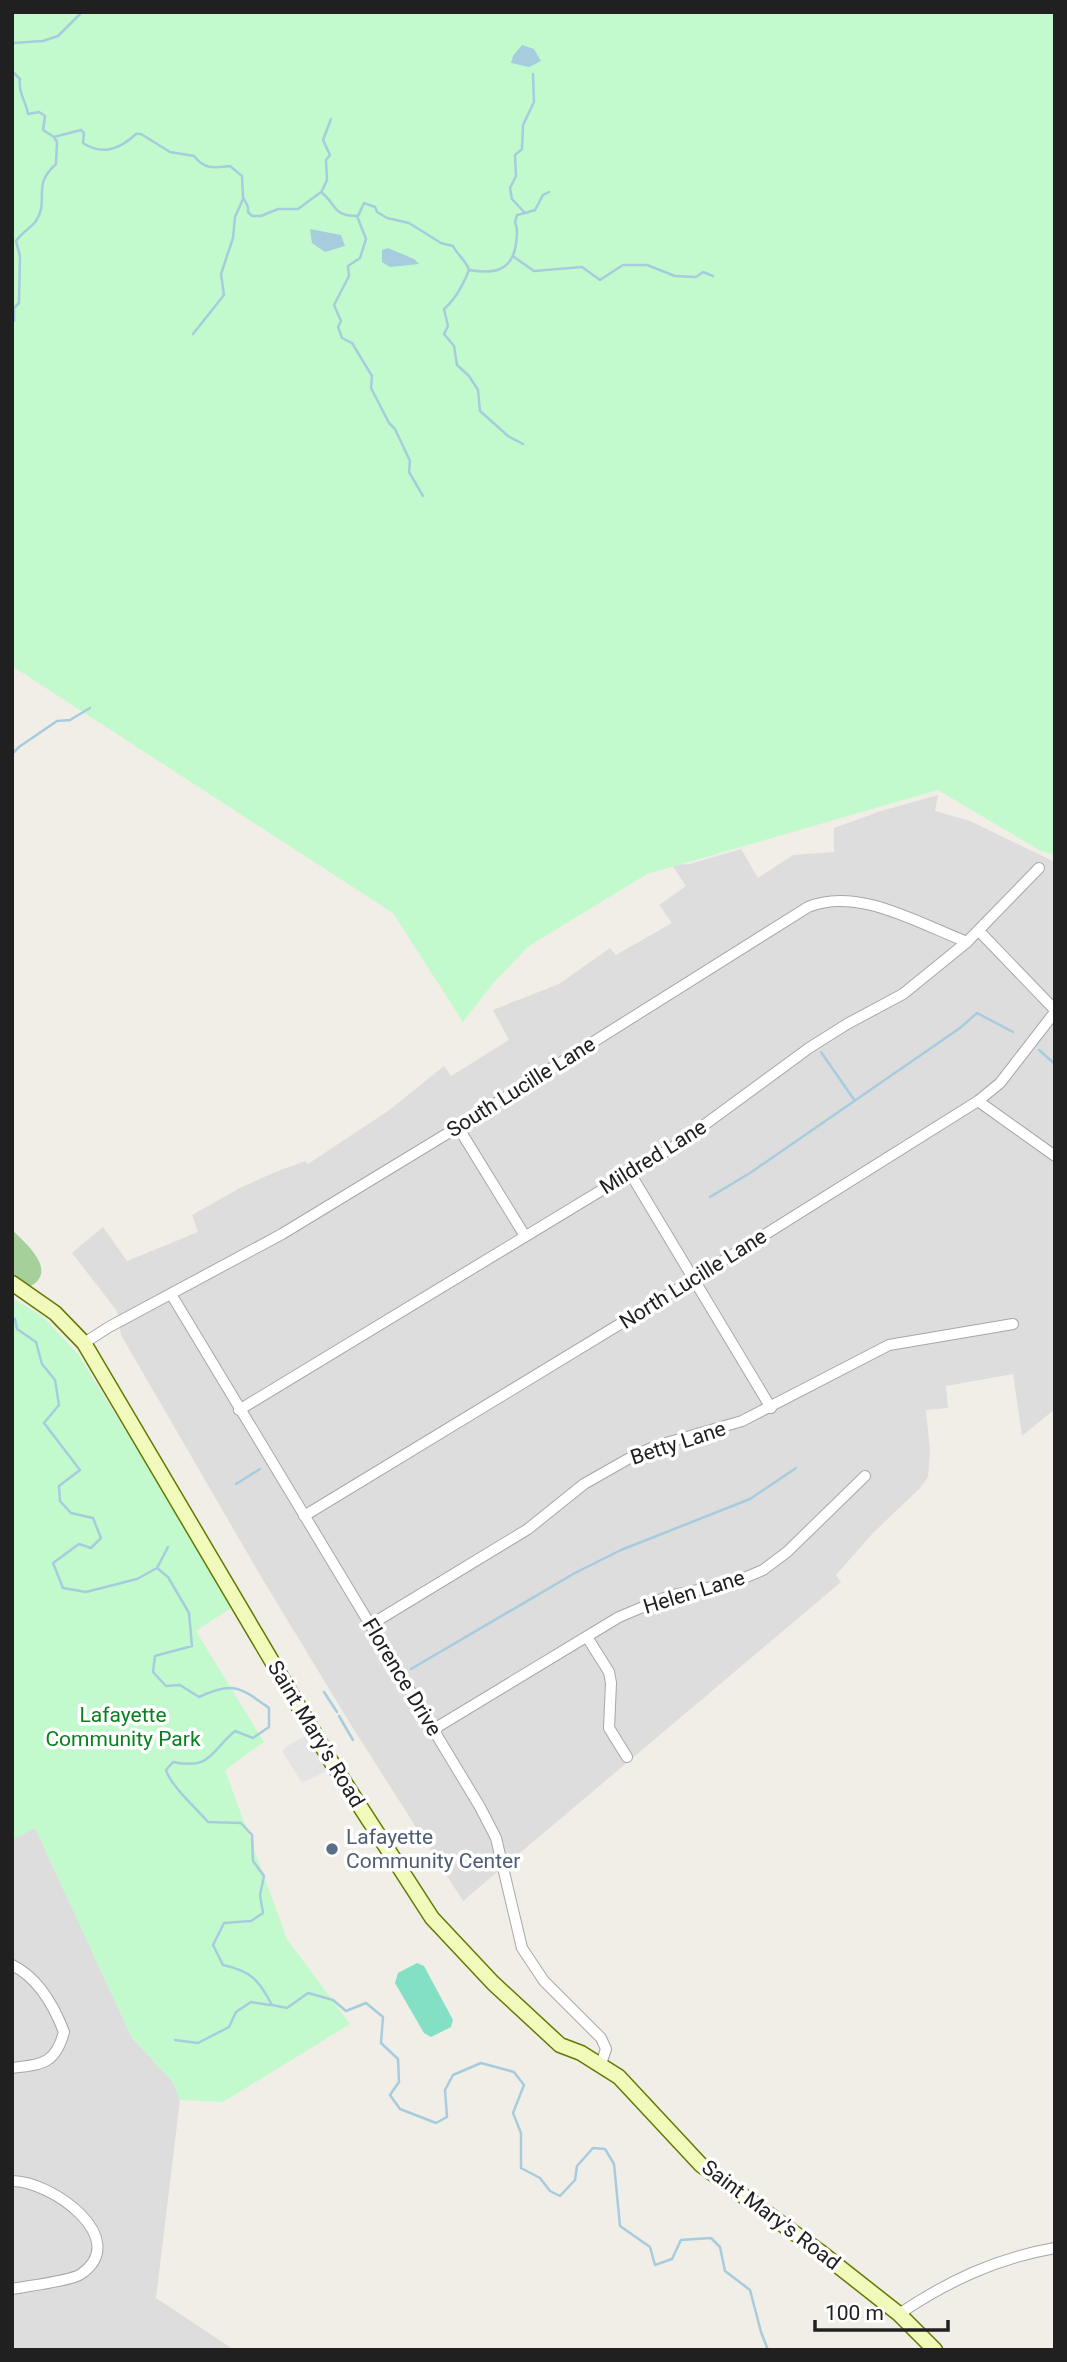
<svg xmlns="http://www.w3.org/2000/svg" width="1067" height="2362" viewBox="0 0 1067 2362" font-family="Roboto,sans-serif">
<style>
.residential{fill:#dedddd}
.forest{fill:#a5d09a}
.park{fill:#c3facd}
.pitch{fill:#83e0c5}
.parking{fill:#e4e4e4}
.water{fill:#a6ccde}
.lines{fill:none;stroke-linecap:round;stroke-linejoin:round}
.stream{stroke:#a6ccde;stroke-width:2.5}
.street-casing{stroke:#a7a7a7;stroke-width:12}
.secondary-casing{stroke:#627a03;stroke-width:17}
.street{stroke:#fff;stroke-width:10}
.secondary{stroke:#f1faba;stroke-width:14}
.service-dot{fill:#5c6f8a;stroke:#fff;stroke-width:2.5}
.labels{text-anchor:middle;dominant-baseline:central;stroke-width:7;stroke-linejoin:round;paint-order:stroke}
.street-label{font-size:21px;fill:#202020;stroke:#fff}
.park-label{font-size:21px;fill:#0a811f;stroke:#fff}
.service-label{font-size:21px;fill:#4e5e75;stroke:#fff;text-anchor:start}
</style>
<rect width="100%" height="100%" fill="#f0eee6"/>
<g class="residential">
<polygon points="938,795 935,811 970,821 1055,862 1055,1409 1022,1436 1013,1374 946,1386 948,1408 926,1410 930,1450 928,1477 920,1488 873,1533 836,1575 841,1582 463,1901 351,1725 260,1575 121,1335 117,1311 72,1253 103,1227 127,1261 198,1232 192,1215 240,1188 273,1173 305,1161 308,1164 388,1111 444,1066 451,1076 509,1040 493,1010 559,984 610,948 616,955 672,923 659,905 686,886 672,865 690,864 741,849 758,878 793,855 834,852 834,828 881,811"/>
<polygon points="35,1827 132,2038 173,2082 180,2100 156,2298 234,2350 12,2350 12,1840"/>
</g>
<path class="forest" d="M12,1230C27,1244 59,1272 29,1287L23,1286L12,1276Z"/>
<g class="park">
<polygon points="12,12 1055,12 1055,855 1041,851 938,790 647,874 529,946 494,982 463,1022 393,913 12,666"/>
<polygon points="12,1298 42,1316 78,1354 234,1606 196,1631 264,1742 225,1770 287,1939 350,2024 223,2102 180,2100 173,2082 132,2038 35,1828 12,1840"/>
</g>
<polygon class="pitch" points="417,1963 424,1966 453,2020 451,2027 431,2037 424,2033 395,1983 398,1973"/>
<polygon class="parking" points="309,1734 329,1770 302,1783 282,1751 287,1746"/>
<g class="water">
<polygon points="522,45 534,49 541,61 529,67 511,63 513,56"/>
<polygon points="310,229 341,235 345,246 325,252 312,243"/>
<polygon points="388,248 414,259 419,264 390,267 382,262 382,250"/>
</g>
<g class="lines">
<g class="stream">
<polyline points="12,43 43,41 58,36 82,12"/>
<path d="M12,71L20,79C18,93 26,101 28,114L39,112L45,116L43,130L54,137L81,130L84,133L83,143C103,156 120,149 136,134H141L170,152L194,156C205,170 214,168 230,166L242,176L243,197L248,207V212L252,216H261L278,209H298L321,192C337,204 332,216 357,216L366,239L360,258L348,266L349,276L334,305L341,321L338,327L342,338L352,343L372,376L371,388L389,423L395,429L410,461L409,472L423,496"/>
<polyline points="322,191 327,180 326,160 330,155 323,140 331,119"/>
<polyline points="525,213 535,210 543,195 549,192"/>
<path d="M358,216L364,203L375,207L377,212L387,218L409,223L441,243L453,246C458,256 466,260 469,270C463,285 456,299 444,309L448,326L444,334L454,346L457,365L469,376L478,390L480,411L508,436L523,444"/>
<polyline points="514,257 534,271 582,267 600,280 623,265 647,265 675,276 696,277 703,272 713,276"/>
<path d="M469,270C493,274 512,272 516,244C517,236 518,230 515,222L517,215L525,213L512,199L510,188L516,176L515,155L522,149L523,125L534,102L533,74"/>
<path d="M14,321V308L19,303L20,256L16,241C21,233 31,228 36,221C50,199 31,186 56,164L57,142L54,137"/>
<polyline points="193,334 224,295 221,274 233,238 235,217 243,199"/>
<polyline points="12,754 19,747 57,721 70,720 90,708"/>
<polyline points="1039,1050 1055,1064"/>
<polyline points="821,1052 855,1101"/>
<polyline points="710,1197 750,1173 960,1028 977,1013 1013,1032"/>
<path d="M12,1318L15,1319L17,1329L36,1342L42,1364L55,1380L59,1405L44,1423L80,1470L59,1486L60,1501L71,1513L93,1518L101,1538L91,1548L79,1544L53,1563L63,1588L86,1592L137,1579L157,1568L168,1577L189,1613L192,1646L155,1656L153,1672L166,1686L180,1685L199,1697C233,1681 240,1687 269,1708V1727L253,1738L235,1731C210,1752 211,1770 173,1762L166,1770C170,1785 196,1808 208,1822L241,1823L252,1835L253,1861L264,1876L260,1895L263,1913L251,1921L224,1923L213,1945L223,1965C251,1971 259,1980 272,2005L287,2008L308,1993L333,2000L346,2011L366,2003L383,2017L381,2043L398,2059L399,2082L390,2095L400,2109L436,2123L447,2117L445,2090L453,2075L481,2063L514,2072L524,2085L513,2113L521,2133V2168L540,2178L550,2191L560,2196L575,2180L577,2166L593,2148L605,2149L614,2164L620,2226L650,2247L655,2265L672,2259L681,2240L711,2238L720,2247L725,2271L750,2290L761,2332L768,2350"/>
<polyline points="236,1484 260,1469"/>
<polyline points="157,1568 168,1547"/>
<polyline points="411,1669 575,1573 621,1550 750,1499 796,1468"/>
<polyline points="324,1692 337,1712"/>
<polyline points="339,1716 353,1740"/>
<polyline points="175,2040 198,2043 229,2027 236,2012 251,2002 270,2005"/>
</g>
<defs>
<g id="street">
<polyline points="979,931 1055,1010"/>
<polyline points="978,1101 1055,1156"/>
<polyline points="458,1127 525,1236"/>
<polyline points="630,1173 771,1408"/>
<polyline points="171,1294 480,1807 496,1838 522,1948 544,1981 601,2038 606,2049 601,2064"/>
<path d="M84,1343L109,1327L282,1234L458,1127L808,907C857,886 920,924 967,942"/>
<polyline points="239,1410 681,1142 809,1048 847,1024 903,994 967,942 1039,868"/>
<polyline points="304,1516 694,1279 978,1101 1000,1083 1055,1012"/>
<polyline points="370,1625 528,1529 584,1484 635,1455 656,1446 742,1421 889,1345 1013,1324"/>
<polyline points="587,1637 609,1672 611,1683 609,1728 627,1757"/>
<polyline points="434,1729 619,1617 669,1596 732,1583 763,1570 787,1552 865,1476"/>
<path d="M12,1965C39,1978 54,2006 64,2032C55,2065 42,2064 12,2068"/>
<path d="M12,2181C52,2181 132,2239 81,2274C71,2281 27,2286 12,2289"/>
<path d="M899,2314C948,2281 997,2258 1055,2248"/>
</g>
<polyline id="secondary" points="12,1283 55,1313 84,1343 332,1763 432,1918 493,1983 560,2045 581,2053 619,2077 701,2165 819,2251 899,2314 935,2350"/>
</defs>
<use href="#street" class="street-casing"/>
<use href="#secondary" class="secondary-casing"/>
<use href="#street" class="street"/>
<use href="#secondary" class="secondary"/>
</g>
<circle class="service-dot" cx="332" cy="1849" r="7"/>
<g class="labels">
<g class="street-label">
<text transform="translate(521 1087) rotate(-32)">South Lucille Lane</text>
<text transform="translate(653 1157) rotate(-32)">Mildred Lane</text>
<text transform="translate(693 1279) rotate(-32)">North Lucille Lane</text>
<text transform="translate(678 1443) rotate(-18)">Betty Lane</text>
<text transform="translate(694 1592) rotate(-17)">Helen Lane</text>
<text transform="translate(402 1677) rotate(59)">Florence Drive</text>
<text transform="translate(316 1734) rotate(59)">Saint Mary's Road</text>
<text transform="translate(771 2215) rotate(37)">Saint Mary's Road</text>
</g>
<g class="park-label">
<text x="123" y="1715">Lafayette<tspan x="123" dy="24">Community Park</tspan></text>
</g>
<g class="service-label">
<text x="346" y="1837">Lafayette<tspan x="346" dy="24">Community Center</tspan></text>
</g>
</g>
<rect width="1067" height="2362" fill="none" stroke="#202020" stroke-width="28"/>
<path d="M815 2320v10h133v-10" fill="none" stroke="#202020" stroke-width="3.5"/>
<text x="825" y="2320" font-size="21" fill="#202020" stroke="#ffffff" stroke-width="5" paint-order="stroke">100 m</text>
</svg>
